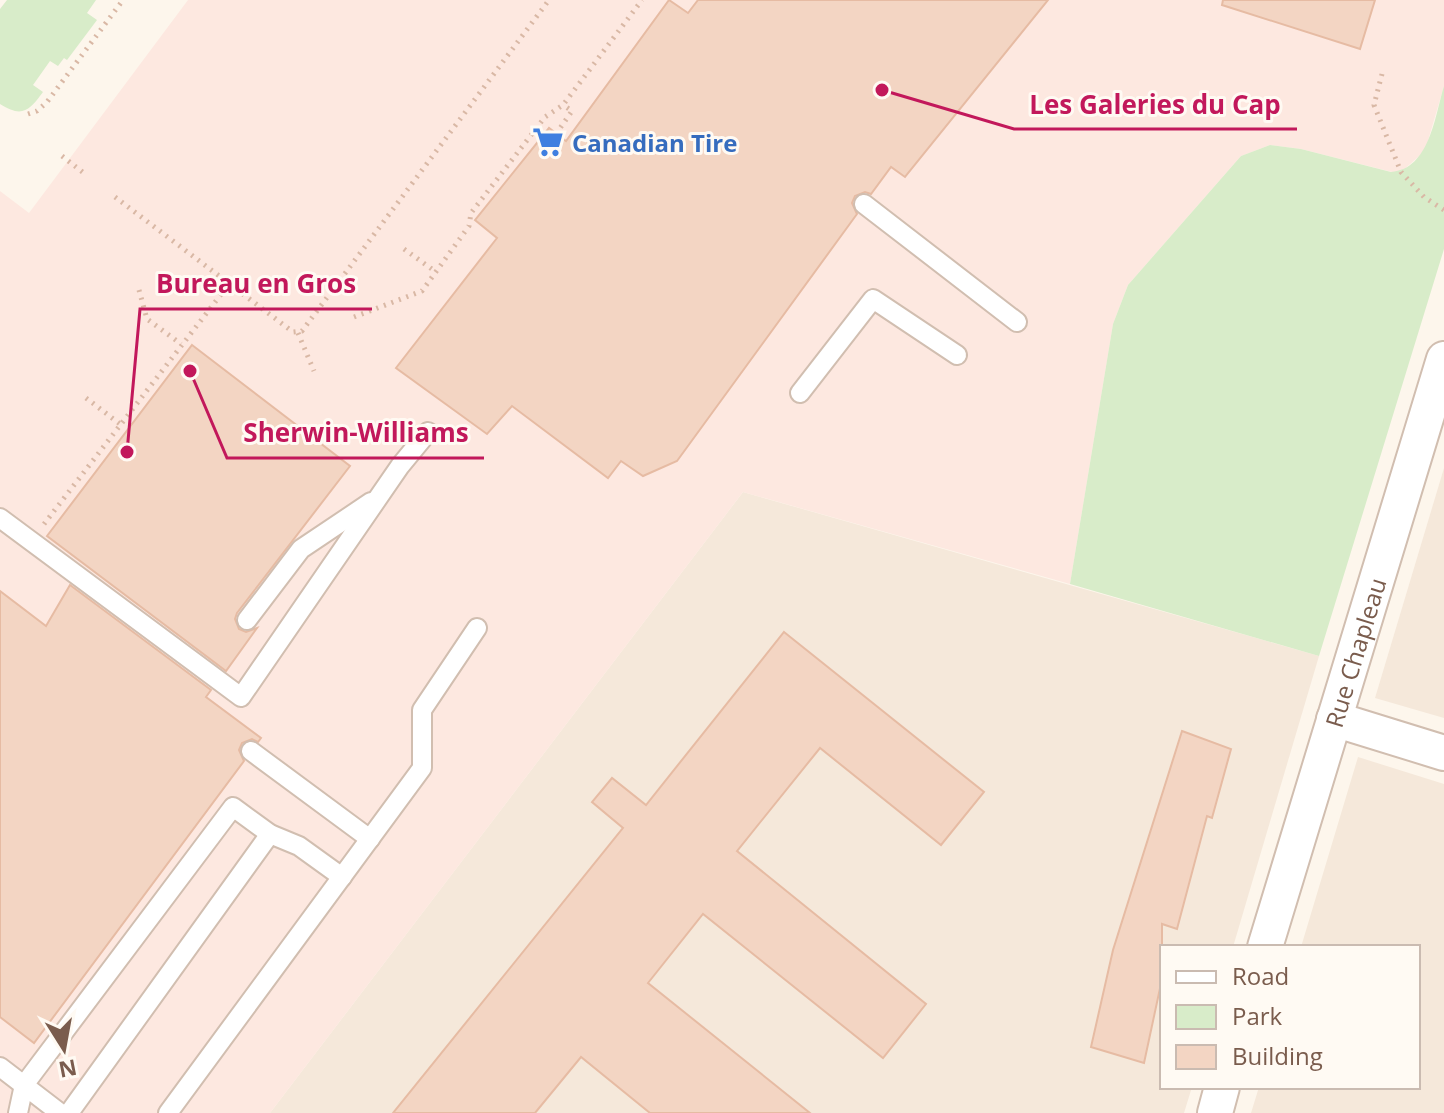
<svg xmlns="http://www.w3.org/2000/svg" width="1444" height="1113" viewBox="0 0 1444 1113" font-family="'Open Sans',sans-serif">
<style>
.residential{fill:#f5e8da}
.commercial{fill:#fde8e0}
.green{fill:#d8ecc9}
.building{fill:#f3d5c3;stroke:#e6bba3;stroke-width:2}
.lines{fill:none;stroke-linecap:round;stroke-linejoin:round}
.lane-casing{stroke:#d1beb0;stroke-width:22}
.street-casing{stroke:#d1beb0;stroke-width:38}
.path{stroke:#d9b8a5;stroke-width:5;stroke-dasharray:2 6;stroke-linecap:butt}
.lane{stroke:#fff;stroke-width:18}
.street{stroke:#fff;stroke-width:34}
.labels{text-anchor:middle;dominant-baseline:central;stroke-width:6;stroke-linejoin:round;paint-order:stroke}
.shop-label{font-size:24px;font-weight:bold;fill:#366cbe;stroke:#fffaf3;text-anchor:start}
.street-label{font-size:24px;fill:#7a5c4d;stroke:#fffaf3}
.leader{fill:none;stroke:#c2185b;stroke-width:3}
.callout-dot{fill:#c2185b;stroke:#fffaf3;stroke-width:3}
.callout-label{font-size:26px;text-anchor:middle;font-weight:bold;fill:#c2185b;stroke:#fffaf3;stroke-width:6;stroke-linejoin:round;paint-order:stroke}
</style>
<rect width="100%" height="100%" fill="#fdf6ec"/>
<g class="residential">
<polygon points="1444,468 1444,718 1375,698"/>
<polygon points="743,492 1319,656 1233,947 1162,947 1162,1087 1192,1087 1184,1113 270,1113"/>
<polygon points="1358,757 1444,784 1444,1113 1251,1113 1259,1087 1418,1087 1418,947 1301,947"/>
</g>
<polygon class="commercial" points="188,0 1444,0 1444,86 1425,151 1401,172 1392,172 1301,149 1270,145 1241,156 1128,285 1113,324 1070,584 743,492 270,1113 0,1113 0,191 29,213"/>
<g class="green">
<path d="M7,0H96L87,13L97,20L67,60L64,58L58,66L50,61L33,85L43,92C29,111 22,118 0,104V9Z"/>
<path d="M1444,86V249L1319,656L1070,584L1113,324L1128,285L1241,156L1270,145L1301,149L1391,172C1430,169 1435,115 1444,86Z"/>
</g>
<g class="building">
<polygon points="669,0 688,13 698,0 1048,0 905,177 891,167 871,194 865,192 855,196 852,203 857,214 677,461 643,476 621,461 608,478 512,406 487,434 396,368 497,238 475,220 549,128 566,141"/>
<polygon points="1223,0 1375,0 1360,49 1222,5"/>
<polygon points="192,345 350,466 237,613 235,619 239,629 246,632 257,628 226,671 47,536"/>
<polygon points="70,585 211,690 206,697 261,738 258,742 252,739 242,743 239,750 244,761 34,1043 0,1017 0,591 46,626"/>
<polygon points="784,632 984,792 941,845 820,748 737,851 926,1004 883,1058 703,914 648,983 810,1113 650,1113 581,1057 535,1113 393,1113 623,828 592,802 612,778 646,805"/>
<polygon points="1182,731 1231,749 1212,818 1207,816 1177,929 1162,924 1162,979 1144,1063 1091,1047 1113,950"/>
</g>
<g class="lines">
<defs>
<g id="lane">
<polyline points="864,204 1017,322"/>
<polyline points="800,393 873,299 957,355"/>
<polyline points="0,518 241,697 400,466 428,432"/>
<polyline points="247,620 301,549 371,502"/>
<polyline points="251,751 370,839"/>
<polyline points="0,1067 60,1113"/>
<polyline points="18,1113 24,1085 233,807 270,834 299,846 342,877"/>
<polyline points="69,1113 270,834"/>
<polyline points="168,1113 422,768 422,710 477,628"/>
</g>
<g id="street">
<polyline points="1334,719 1444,753"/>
<path id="s1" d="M1265,947L1444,359"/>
<polyline points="1215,1113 1222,1087"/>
</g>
</defs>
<use href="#lane" class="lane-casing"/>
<use href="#street" class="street-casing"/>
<g class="path">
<polyline points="1382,74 1374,105 1401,172 1424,197 1444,210"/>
<polyline points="28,114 37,111 47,102 123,0"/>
<polyline points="556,134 572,111 563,105"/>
<polyline points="62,156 85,174"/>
<polyline points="115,197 293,332 302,331 549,0"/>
<polyline points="404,249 436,272"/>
<polyline points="139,290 147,319 181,344"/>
<polyline points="354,317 422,291 469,226 471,213 545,117 563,105 642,0"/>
<polyline points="298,333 314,371"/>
<polyline points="86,398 120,424"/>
<polyline points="44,524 229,284"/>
</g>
<use href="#lane" class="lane"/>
<use href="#street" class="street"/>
</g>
<defs>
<symbol id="supermarket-bare" viewBox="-9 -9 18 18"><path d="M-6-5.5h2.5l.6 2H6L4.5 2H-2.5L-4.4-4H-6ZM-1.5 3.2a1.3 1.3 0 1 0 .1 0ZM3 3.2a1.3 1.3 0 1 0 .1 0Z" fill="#3f7fe0" stroke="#fffaf3" stroke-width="2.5" paint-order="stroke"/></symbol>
</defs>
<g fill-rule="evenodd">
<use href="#supermarket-bare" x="526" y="120" width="44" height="44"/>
</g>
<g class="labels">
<g class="shop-label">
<text x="572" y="142">Canadian Tire</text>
</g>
<g class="street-label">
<text stroke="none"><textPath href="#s1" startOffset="308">Rue Chapleau</textPath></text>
</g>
</g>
<path class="leader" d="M882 90L1014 129H1297M127 452L140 309H372M190 371L227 458H484"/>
<g class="callout-dot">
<circle cx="882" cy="90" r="8"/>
<circle cx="127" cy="452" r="8"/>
<circle cx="190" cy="371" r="8"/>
</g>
<g class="callout-label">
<text x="1155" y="114">Les Galeries du Cap</text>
<text x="256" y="293">Bureau en Gros</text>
<text x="356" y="442">Sherwin-Williams</text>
</g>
<rect x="1160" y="945" width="260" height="144" fill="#fffaf3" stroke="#cabbb1" stroke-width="2"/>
<rect x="1176" y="971" width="40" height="12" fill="#ffffff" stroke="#cabbb1" stroke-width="2"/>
<text x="1232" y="985" font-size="24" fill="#7a5c4d">Road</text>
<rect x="1176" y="1005" width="40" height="24" fill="#d8ecc9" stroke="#cabbb1" stroke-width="2"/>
<text x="1232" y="1025" font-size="24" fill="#7a5c4d">Park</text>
<rect x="1176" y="1045" width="40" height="24" fill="#f3d5c3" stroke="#cabbb1" stroke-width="2"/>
<text x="1232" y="1065" font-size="24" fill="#7a5c4d">Building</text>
<g transform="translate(64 1049) rotate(169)" stroke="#fffaf3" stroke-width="6" paint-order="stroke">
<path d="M0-6L14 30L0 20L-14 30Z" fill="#7a5c4d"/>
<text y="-12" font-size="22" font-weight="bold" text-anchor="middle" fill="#7a5c4d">N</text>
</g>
</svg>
